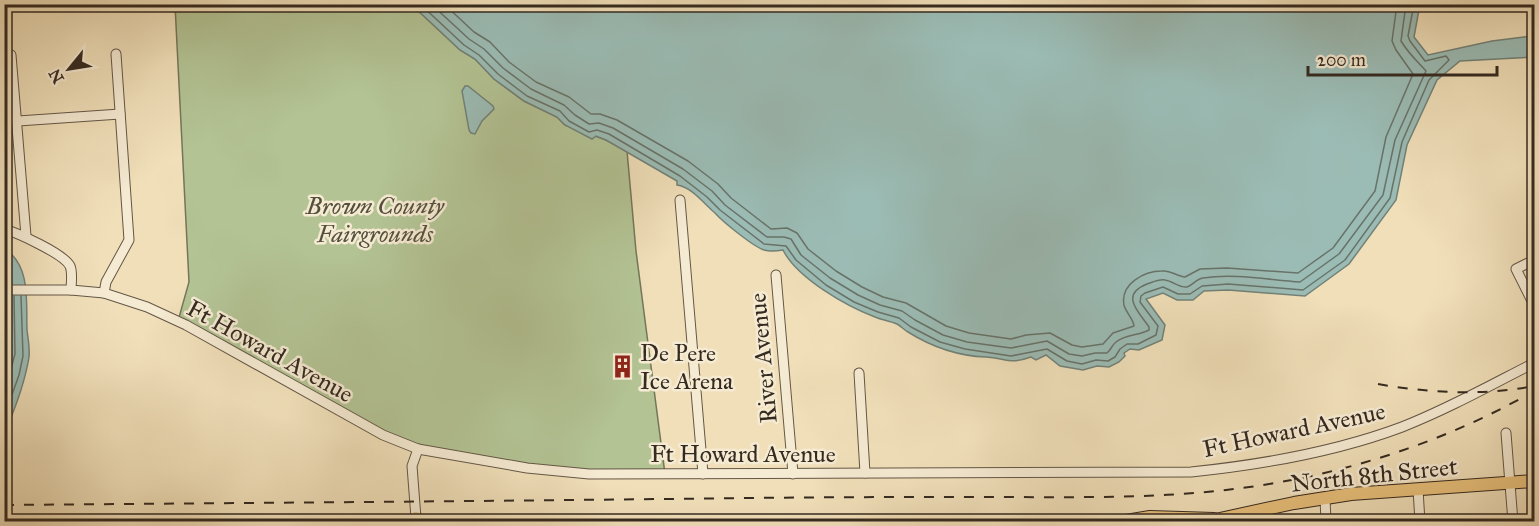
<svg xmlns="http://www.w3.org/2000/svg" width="1539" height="526" viewBox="0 0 1539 526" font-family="'IM FELL Great Primer',serif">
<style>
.green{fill:#b3c394;stroke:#74765a;stroke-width:1.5}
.water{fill:#9bbcb5;stroke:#728279;stroke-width:1.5}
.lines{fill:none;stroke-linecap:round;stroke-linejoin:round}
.shore{stroke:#68736a;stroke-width:1.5}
.minor-casing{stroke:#645746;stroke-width:11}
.major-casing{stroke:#352a20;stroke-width:14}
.minor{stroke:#f5ead2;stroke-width:9}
.major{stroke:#e8c07c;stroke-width:12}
.rail{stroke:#352a20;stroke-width:2;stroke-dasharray:10 10;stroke-linecap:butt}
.labels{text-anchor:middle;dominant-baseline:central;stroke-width:5;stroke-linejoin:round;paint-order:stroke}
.park-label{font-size:24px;font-style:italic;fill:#54503d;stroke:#f5ead2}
.street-label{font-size:24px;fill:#352a20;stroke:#f5ead2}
.poi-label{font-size:24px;fill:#352a20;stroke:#f5ead2;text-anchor:start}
</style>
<rect width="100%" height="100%" fill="#f0dfb9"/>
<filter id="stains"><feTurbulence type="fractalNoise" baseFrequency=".00333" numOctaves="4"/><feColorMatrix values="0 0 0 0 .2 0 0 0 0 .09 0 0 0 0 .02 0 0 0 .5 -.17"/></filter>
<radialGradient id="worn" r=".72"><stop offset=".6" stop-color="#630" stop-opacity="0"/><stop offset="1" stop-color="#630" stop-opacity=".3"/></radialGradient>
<polygon class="green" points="175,5 412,5 460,50 475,59 494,79 524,101 557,117 565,125 606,140 627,151 636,251 665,474 589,474 418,449 178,321 189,282"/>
<g class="water">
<path d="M1420,4L1414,37L1428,55L1492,41L1533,36L1534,57L1460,61L1437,80L1407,145L1396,200L1349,264L1305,296L1228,290L1204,291L1193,300H1177L1163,293L1146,299L1165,325L1162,340L1139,350L1130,349L1124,353L1125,356L1119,362L1109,367L1097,366L1083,370L1060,366L1046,355L1036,360L1031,357C1009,365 1006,358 986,357C958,356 932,347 908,332C904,330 901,326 897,324C890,321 882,320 875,317C846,306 797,278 783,250C777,251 771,252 764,250C754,247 723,222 715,213C704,204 692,187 677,185V181L606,140L596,136L592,139L565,125L557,117L524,101L494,79L475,59L460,50L412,5Z"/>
<polygon points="465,86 468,86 493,106 494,109 482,121 475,134 471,133 469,130 462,91"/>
<path d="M5,249C31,266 26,302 27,330C28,339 30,347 29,357C25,382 15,409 5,432L4,310L6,295Z"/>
</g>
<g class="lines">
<g class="shore">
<polyline points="420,4 464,45 479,55 498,74 527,96 560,111 569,121 589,132 597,130 609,134 680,176 707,197 720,210 764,244 786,246 796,260 826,285 854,302 878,312 899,318 911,327 940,342 965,349 1011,356 1047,349 1067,361 1082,364 1096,360 1108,361 1115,357 1120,349 1127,344 1138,344 1156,335 1158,326 1140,302 1141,296 1145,293 1163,287 1178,294 1190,294 1202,286 1228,284 1303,290 1345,260 1390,198 1402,142 1429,80 1449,60 1446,56 1425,61 1410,41 1408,36 1414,4"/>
<path d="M431,4L469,39L484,49L503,68L531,89L564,105L575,115L589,124L599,123L613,128L683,169L712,191L725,205L767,237H784L791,239L801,255L830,278L858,295L880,305L902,311L915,320L943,335L967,342L1011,348L1047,341L1069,354L1082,356L1095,353H1107C1111,350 1112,345 1116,342C1126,334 1138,336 1149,330V327C1139,312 1119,295 1147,284C1153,282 1159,279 1165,280C1173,281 1179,288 1187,287C1193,285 1196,279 1203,278C1235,273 1269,280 1300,282L1339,254L1383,195L1395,140L1426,71C1418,62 1408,53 1401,41L1406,4"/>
<path d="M444,4L474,32L490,42L509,62L536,82L569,97L591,114H600L617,120L688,161L718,184L731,198L771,229L787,228L797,233L808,249L836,271L862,287L883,297L906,303L946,326L969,333L1011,339L1026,335L1050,333L1072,345L1082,347L1103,344L1113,333L1134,326C1133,318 1126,313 1124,305C1120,284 1144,271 1162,271C1170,270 1177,276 1185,277L1200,269L1227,268L1298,273L1333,248L1375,191L1386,137L1413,74L1396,50L1392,41L1397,4"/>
<polyline points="4,296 5,334 7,344 4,362"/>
<polyline points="4,394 15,354 14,296"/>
<polyline points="4,417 19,375 23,356 21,296"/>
</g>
<defs>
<g id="minor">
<polyline points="11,55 26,236"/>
<polyline points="18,121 120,114"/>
<polyline points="680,200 703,474"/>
<path d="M4,229C18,233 64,254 70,266C73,273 71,283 71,290L104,293L147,307L186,325L383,435L418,449L527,468L589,474L1191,472C1259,465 1338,451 1402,427C1448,409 1491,385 1534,363"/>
<polyline points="1534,260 1516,269 1534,305"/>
<polyline points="776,275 793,474"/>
<polyline points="4,290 71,290"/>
<polyline points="104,293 106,282 129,240 116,54"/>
<polyline points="859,373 865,473"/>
<polyline points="1506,433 1513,522"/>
<polyline points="1418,489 1420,522"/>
<polyline points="1325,498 1326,522"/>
<polyline points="416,518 412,466 418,449"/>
</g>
<g id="major">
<polyline points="414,522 416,518 418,522"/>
<polyline points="1120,522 1150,517 1214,519"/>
<polyline points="1206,522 1294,503 1351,494 1534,481"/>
</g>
</defs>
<use href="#minor" class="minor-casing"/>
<use href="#major" class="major-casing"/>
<use href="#minor" class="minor"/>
<use href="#major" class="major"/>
<g class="rail">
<path d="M1378,384C1429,393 1483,396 1534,386"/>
<path d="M4,505C253,503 502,501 751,498C829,497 907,497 985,497C1065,497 1146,499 1226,490C1333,478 1440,445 1534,391"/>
</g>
</g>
<defs>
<symbol id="building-bare" viewBox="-9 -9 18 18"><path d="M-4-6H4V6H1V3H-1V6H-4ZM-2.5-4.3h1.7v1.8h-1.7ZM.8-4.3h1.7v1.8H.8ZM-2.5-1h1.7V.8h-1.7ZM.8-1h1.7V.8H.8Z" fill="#8f2418" stroke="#f5ead2" stroke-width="2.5" paint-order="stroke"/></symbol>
</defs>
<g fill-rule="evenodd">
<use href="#building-bare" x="606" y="350" width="33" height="33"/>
</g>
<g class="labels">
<g class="park-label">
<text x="375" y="206">Brown County<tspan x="375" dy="28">Fairgrounds</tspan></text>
</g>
<g class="street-label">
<text transform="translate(270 351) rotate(29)">Ft Howard Avenue</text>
<text transform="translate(763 358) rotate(-95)">River Avenue</text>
<text transform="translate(1294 430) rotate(-12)">Ft Howard Avenue</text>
<text x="743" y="454">Ft Howard Avenue</text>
<text transform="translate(1374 475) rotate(-6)">North 8th Street</text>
</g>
<g class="poi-label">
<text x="640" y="353">De Pere<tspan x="640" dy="28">Ice Arena</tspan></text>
</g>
</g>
<rect width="1539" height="526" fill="none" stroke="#f0dfb9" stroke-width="24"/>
<rect x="6" y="6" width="1527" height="514" fill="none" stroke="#352a20" stroke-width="3"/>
<rect x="12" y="12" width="1515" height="502" fill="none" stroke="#352a20" stroke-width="1.5"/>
<g transform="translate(69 69) rotate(240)" stroke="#f5ead2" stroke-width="4.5" paint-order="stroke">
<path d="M0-4.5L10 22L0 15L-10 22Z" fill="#352a20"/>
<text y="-9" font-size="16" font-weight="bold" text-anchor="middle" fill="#352a20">N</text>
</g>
<path d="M1308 66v9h189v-9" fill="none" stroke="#352a20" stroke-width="3"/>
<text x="1317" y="66" font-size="18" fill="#352a20" stroke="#f5ead2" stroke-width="4.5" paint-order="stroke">200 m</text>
<rect width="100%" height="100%" filter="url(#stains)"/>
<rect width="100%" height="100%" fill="url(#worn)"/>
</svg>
